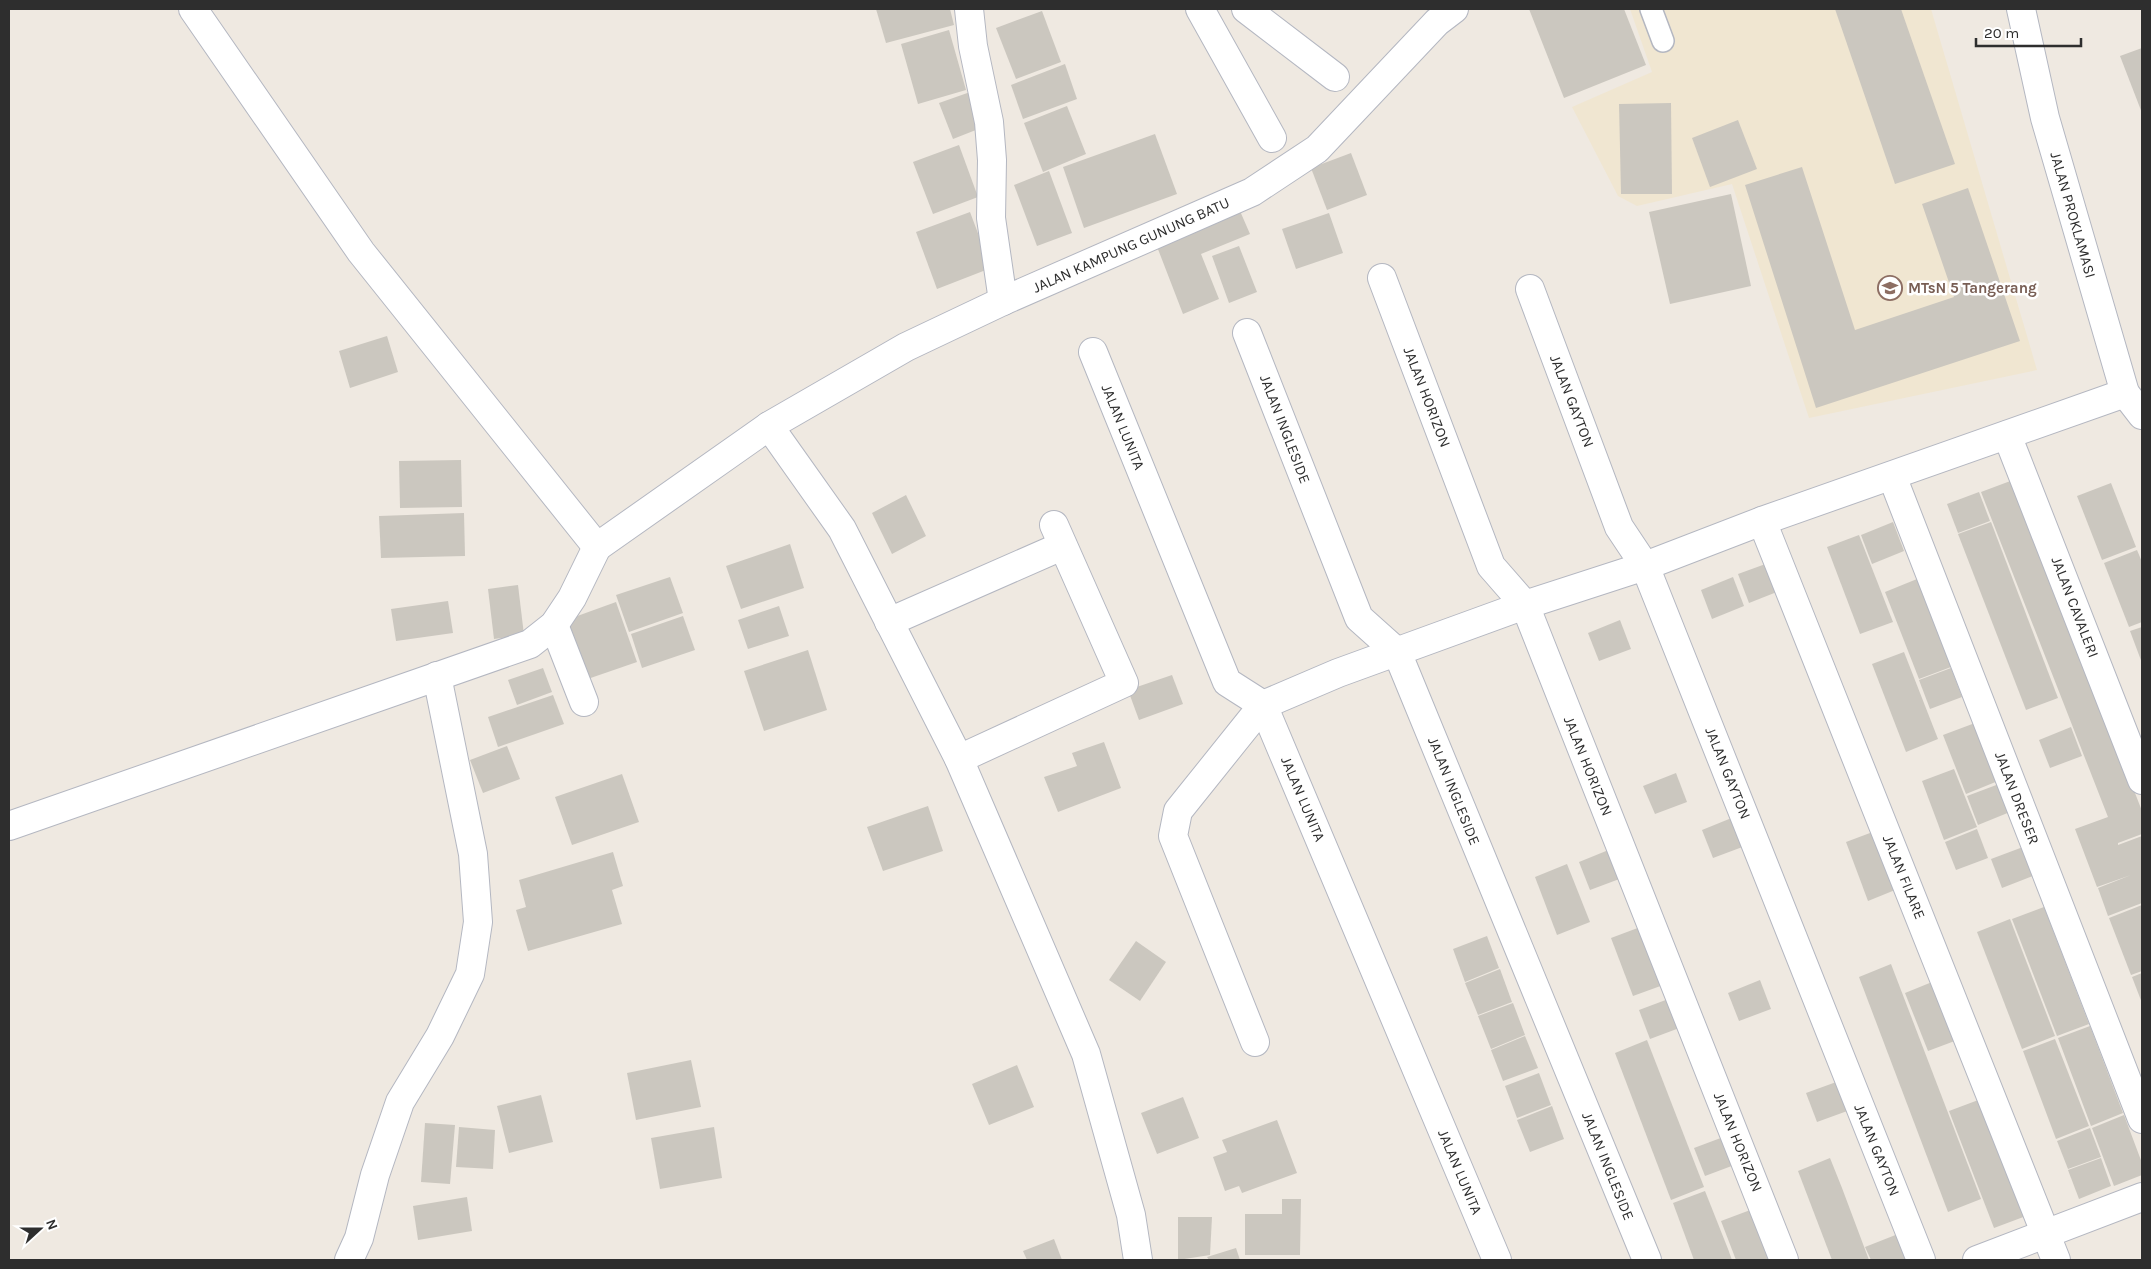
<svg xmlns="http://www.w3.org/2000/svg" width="2151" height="1269" viewBox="0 0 2151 1269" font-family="Karla,sans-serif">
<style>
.education{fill:#f0e6d1}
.building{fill:#cbc7bf}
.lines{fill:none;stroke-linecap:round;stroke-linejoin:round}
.lane-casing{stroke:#b4b7c1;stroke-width:24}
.street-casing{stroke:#b4b7c1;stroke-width:30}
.secondary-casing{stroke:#b4b7c1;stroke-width:30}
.lane{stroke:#fff;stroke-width:21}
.street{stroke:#fff;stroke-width:28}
.secondary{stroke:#fff;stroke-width:28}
.labels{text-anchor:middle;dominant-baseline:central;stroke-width:5;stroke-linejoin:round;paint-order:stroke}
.street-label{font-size:15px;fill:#2e2e2e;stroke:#fff}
.education-label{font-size:15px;font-weight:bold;fill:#785e54;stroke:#fff;text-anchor:start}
</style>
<rect width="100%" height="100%" fill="#efe9e1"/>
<polygon class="education" points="1630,9 1931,9 2037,370 1809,418 1732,184 1637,206 1618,196 1572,107 1652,72"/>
<g class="building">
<polygon points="876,9 950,9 954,25 886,43"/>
<polygon points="1529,9 1624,9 1646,65 1564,98"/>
<polygon points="1835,9 1901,9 1955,164 1895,184"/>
<polygon points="1042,11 1061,62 1016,79 996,28"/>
<polygon points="949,30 966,90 918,104 901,44"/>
<polygon points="2142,48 2142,113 2120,56"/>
<polygon points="1065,64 1077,99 1023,119 1011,85"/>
<polygon points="973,91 986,126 953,139 939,103"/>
<polygon points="1671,103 1672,194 1621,194 1619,104"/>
<polygon points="1067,106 1086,154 1043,172 1024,123"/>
<polygon points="1738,120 1757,169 1710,187 1692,138"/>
<polygon points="1155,134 1177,194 1084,228 1063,167"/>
<polygon points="959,145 978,197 933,214 913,162"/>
<polygon points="1351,153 1367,195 1327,210 1311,168"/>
<polygon points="1802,167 1855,330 1954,297 1922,204 1968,188 2020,341 1816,408 1745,185"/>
<polygon points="1049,171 1072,233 1037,246 1014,185"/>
<polygon points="1731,194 1751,286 1670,304 1649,212"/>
<polygon points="1240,211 1250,234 1201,254 1219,299 1183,314 1156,244"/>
<polygon points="970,212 991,268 937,289 916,232"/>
<polygon points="1329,213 1343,253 1296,269 1282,229"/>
<polygon points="1239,246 1257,292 1229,303 1212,256"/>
<polygon points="387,336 398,372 350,388 339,351"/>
<polygon points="461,460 462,507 400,508 399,461"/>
<polygon points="2013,480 2142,811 2142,834 2118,843 2118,845 2142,836 2142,903 2108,916 2098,888 2131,875 2097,887 2075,829 2108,817 1981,492"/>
<polygon points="2111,483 2136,547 2102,560 2077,496"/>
<polygon points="1979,492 1990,521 1958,533 1947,504"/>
<polygon points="906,495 926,536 892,554 872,513"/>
<polygon points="464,513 465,556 381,558 379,516"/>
<polygon points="1893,522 1904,551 1872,564 1861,535"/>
<polygon points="1991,522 2058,698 2026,710 1958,534"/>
<polygon points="1859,535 1893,622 1860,634 1827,547"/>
<polygon points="790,544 804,588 741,609 726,566"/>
<polygon points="2137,550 2142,562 2142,622 2129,627 2104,563"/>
<polygon points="1771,562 1782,590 1749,603 1738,574"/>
<polygon points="670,577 683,613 629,632 616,595"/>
<polygon points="1733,577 1744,606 1712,619 1701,590"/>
<polygon points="1917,579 1951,667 1919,679 1885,592"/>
<polygon points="518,585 524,635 494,639 488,589"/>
<polygon points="448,601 453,633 396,641 391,609"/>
<polygon points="616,602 637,662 579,682 558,623"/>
<polygon points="779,606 789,636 748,649 738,620"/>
<polygon points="683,616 695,650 642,668 631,634"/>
<polygon points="1620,620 1631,649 1599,661 1588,633"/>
<polygon points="2142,627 2142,663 2130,631"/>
<polygon points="808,650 827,710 764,731 744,671"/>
<polygon points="1904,652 1938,739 1906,752 1872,664"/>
<polygon points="543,668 552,692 517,705 508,680"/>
<polygon points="1951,668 1962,697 1930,709 1919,680"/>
<polygon points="1172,675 1183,704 1139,720 1128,690"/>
<polygon points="553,695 564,724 498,747 488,717"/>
<polygon points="1975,723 1998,781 1966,794 1943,735"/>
<polygon points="2071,727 2082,756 2050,768 2039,740"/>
<polygon points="1104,742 1121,788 1058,812 1044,777 1077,766 1072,753"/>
<polygon points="507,746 520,779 483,793 470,760"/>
<polygon points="1954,769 1977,827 1944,840 1922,781"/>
<polygon points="1676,773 1687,802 1655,814 1643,786"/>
<polygon points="622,774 639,822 572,845 555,797"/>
<polygon points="1999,784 2010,812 1978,825 1967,796"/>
<polygon points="928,806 943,851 883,871 867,827"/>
<polygon points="1734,817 1745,846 1713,858 1702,830"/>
<polygon points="1977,829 1988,858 1956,870 1945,842"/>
<polygon points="1878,830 1900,888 1868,901 1846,842"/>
<polygon points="2023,847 2035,875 2002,888 1991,859"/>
<polygon points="1611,849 1622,878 1590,890 1579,862"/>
<polygon points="613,852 623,886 612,890 622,924 528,951 516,910 526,907 519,880"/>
<polygon points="1567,864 1590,922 1557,935 1535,877"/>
<polygon points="2142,905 2142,971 2131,975 2109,918"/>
<polygon points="2044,907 2089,1024 2057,1036 2012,919"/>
<polygon points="2010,919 2055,1036 2022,1049 1977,932"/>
<polygon points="1643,926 1666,984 1633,996 1611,938"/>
<polygon points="1487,936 1499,968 1465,982 1453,949"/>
<polygon points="1136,941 1166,962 1140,1001 1109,980"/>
<polygon points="1891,964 1981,1199 1948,1212 1859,977"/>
<polygon points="1500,969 1512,1002 1478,1015 1465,983"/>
<polygon points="2142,973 2142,1003 2132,977"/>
<polygon points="1760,980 1771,1009 1739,1021 1728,993"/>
<polygon points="1937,980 1960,1039 1928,1051 1905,993"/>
<polygon points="1671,998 1682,1027 1650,1039 1639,1010"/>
<polygon points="1513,1003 1525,1035 1491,1049 1478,1016"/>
<polygon points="2090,1026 2123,1113 2091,1126 2058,1038"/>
<polygon points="1525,1036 1538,1068 1503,1081 1491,1050"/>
<polygon points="2055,1039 2089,1126 2056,1139 2023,1051"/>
<polygon points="1647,1040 1704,1187 1671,1200 1615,1053"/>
<polygon points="691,1060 701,1107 636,1120 627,1073"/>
<polygon points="1017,1065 1034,1107 989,1125 972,1084"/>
<polygon points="1539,1073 1551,1105 1517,1118 1505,1086"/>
<polygon points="1839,1081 1850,1110 1817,1122 1806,1093"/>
<polygon points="541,1095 553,1142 509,1153 497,1106"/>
<polygon points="1183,1097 1199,1138 1157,1154 1141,1113"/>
<polygon points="1981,1099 2026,1216 1994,1228 1949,1111"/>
<polygon points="1552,1106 1564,1139 1530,1152 1517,1120"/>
<polygon points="2124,1115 2142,1163 2142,1175 2114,1186 2092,1128"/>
<polygon points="1277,1120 1297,1173 1242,1193 1239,1186 1225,1191 1213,1157 1227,1152 1222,1140"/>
<polygon points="425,1123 455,1125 450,1184 421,1182"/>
<polygon points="459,1127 495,1130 493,1169 456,1167"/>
<polygon points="714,1127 722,1178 660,1189 651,1138"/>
<polygon points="2090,1128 2101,1157 2068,1169 2057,1141"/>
<polygon points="1726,1136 1737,1164 1705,1176 1694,1148"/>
<polygon points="1830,1158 1842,1188 1869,1260 1832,1260 1798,1171"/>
<polygon points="2101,1158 2111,1186 2079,1199 2068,1170"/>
<polygon points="1705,1191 1728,1249 1732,1260 1694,1260 1673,1203"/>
<polygon points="467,1197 472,1231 418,1240 413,1206"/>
<polygon points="1282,1199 1301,1199 1300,1255 1245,1255 1245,1214 1282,1214"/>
<polygon points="1753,1209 1773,1260 1736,1260 1721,1221"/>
<polygon points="1178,1217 1212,1217 1210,1255 1178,1260"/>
<polygon points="1898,1234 1908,1260 1871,1260 1865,1247"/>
<polygon points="1054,1239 1062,1260 1027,1260 1023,1251"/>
<polygon points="1236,1248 1240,1260 1209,1260 1207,1257"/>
</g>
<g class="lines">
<defs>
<polyline id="lane" points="1651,9 1663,41"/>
<g id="street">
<polyline points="969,9 973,46 989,122 992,160 991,218 1003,301"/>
<polyline points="1200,9 1272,138"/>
<polyline points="1246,9 1335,77"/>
<polyline points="2021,9 2045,118 2125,393 2142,415"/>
<polyline points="1382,278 1491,566 1525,605 1784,1260"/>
<polyline points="1530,289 1619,527 1645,566 1921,1260"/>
<polyline points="1247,333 1359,618 1397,652 1647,1260"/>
<polyline points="1093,352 1227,682 1263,705 1497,1260"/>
<polyline points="769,426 906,347 1003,301 1252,192 1317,149 1437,22 1454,9"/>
<polyline points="2007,435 2142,780"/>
<polyline points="1892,476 2142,1119"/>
<polyline points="1762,521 2056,1260"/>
<polyline points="889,622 1062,546"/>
<polyline points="554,625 584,702"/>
<polyline points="959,759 1124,683 1054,525"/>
<polyline points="9,826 530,644 554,625 572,598 597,547"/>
<polyline points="1255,1042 1173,836 1178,811 1263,705 1338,673 1525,605 1645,566 1762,521 2125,393"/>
<polyline points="349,1260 359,1238 375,1175 400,1102 440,1036 470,974 478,922 473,854 437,676"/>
<polyline points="1977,1260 2142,1197"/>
</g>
<polyline id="secondary" points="193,9 361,252 597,547 769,426 842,529 959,759 1086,1054 1131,1215 1138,1260"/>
</defs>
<use href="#lane" class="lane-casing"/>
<use href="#street" class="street-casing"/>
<use href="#secondary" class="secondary-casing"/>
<use href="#lane" class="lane"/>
<use href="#street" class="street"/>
<use href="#secondary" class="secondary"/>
</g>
<defs>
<symbol id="school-ring" viewBox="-11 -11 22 22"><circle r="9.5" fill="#fff" stroke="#8d6e63" stroke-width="1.5"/><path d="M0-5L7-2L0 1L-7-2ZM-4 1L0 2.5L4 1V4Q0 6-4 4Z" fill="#8d6e63"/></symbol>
</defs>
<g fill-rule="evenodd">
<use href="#school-ring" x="1876" y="274" width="28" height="28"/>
</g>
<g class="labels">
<g class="street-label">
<text transform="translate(2073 215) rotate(74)">JALAN PROKLAMASI</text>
<text transform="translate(1131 245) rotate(-24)">JALAN KAMPUNG GUNUNG BATU</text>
<text transform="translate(1427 397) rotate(69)">JALAN HORIZON</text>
<text transform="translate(1572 401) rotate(69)">JALAN GAYTON</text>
<text transform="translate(1123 427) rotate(68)">JALAN LUNITA</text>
<text transform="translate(1285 429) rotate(69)">JALAN INGLESIDE</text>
<text transform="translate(2075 607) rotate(69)">JALAN CAVALERI</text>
<text transform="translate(1588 766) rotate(68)">JALAN HORIZON</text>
<text transform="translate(1728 773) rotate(68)">JALAN GAYTON</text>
<text transform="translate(1454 791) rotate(68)">JALAN INGLESIDE</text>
<text transform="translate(2017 798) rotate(69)">JALAN DRESER</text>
<text transform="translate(1303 799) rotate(67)">JALAN LUNITA</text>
<text transform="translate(1904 877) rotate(68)">JALAN FILARE</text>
<text transform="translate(1738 1142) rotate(68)">JALAN HORIZON</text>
<text transform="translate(1877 1150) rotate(68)">JALAN GAYTON</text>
<text transform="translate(1608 1166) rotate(68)">JALAN INGLESIDE</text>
<text transform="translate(1460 1172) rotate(67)">JALAN LUNITA</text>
</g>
<g class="education-label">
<text x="1908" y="288">MTsN 5 Tangerang</text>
</g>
</g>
<rect width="2151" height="1269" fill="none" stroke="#2e2e2e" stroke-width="20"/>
<g transform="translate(40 1229) rotate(69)" stroke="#ffffff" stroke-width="4" paint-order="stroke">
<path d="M0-4L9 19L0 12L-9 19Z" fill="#2e2e2e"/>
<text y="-8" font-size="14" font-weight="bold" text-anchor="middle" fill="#2e2e2e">N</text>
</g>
<path d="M1976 38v8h105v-8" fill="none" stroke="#2e2e2e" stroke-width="2.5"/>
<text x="1984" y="38" font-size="15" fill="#2e2e2e" stroke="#ffffff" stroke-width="4" paint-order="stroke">20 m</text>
</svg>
